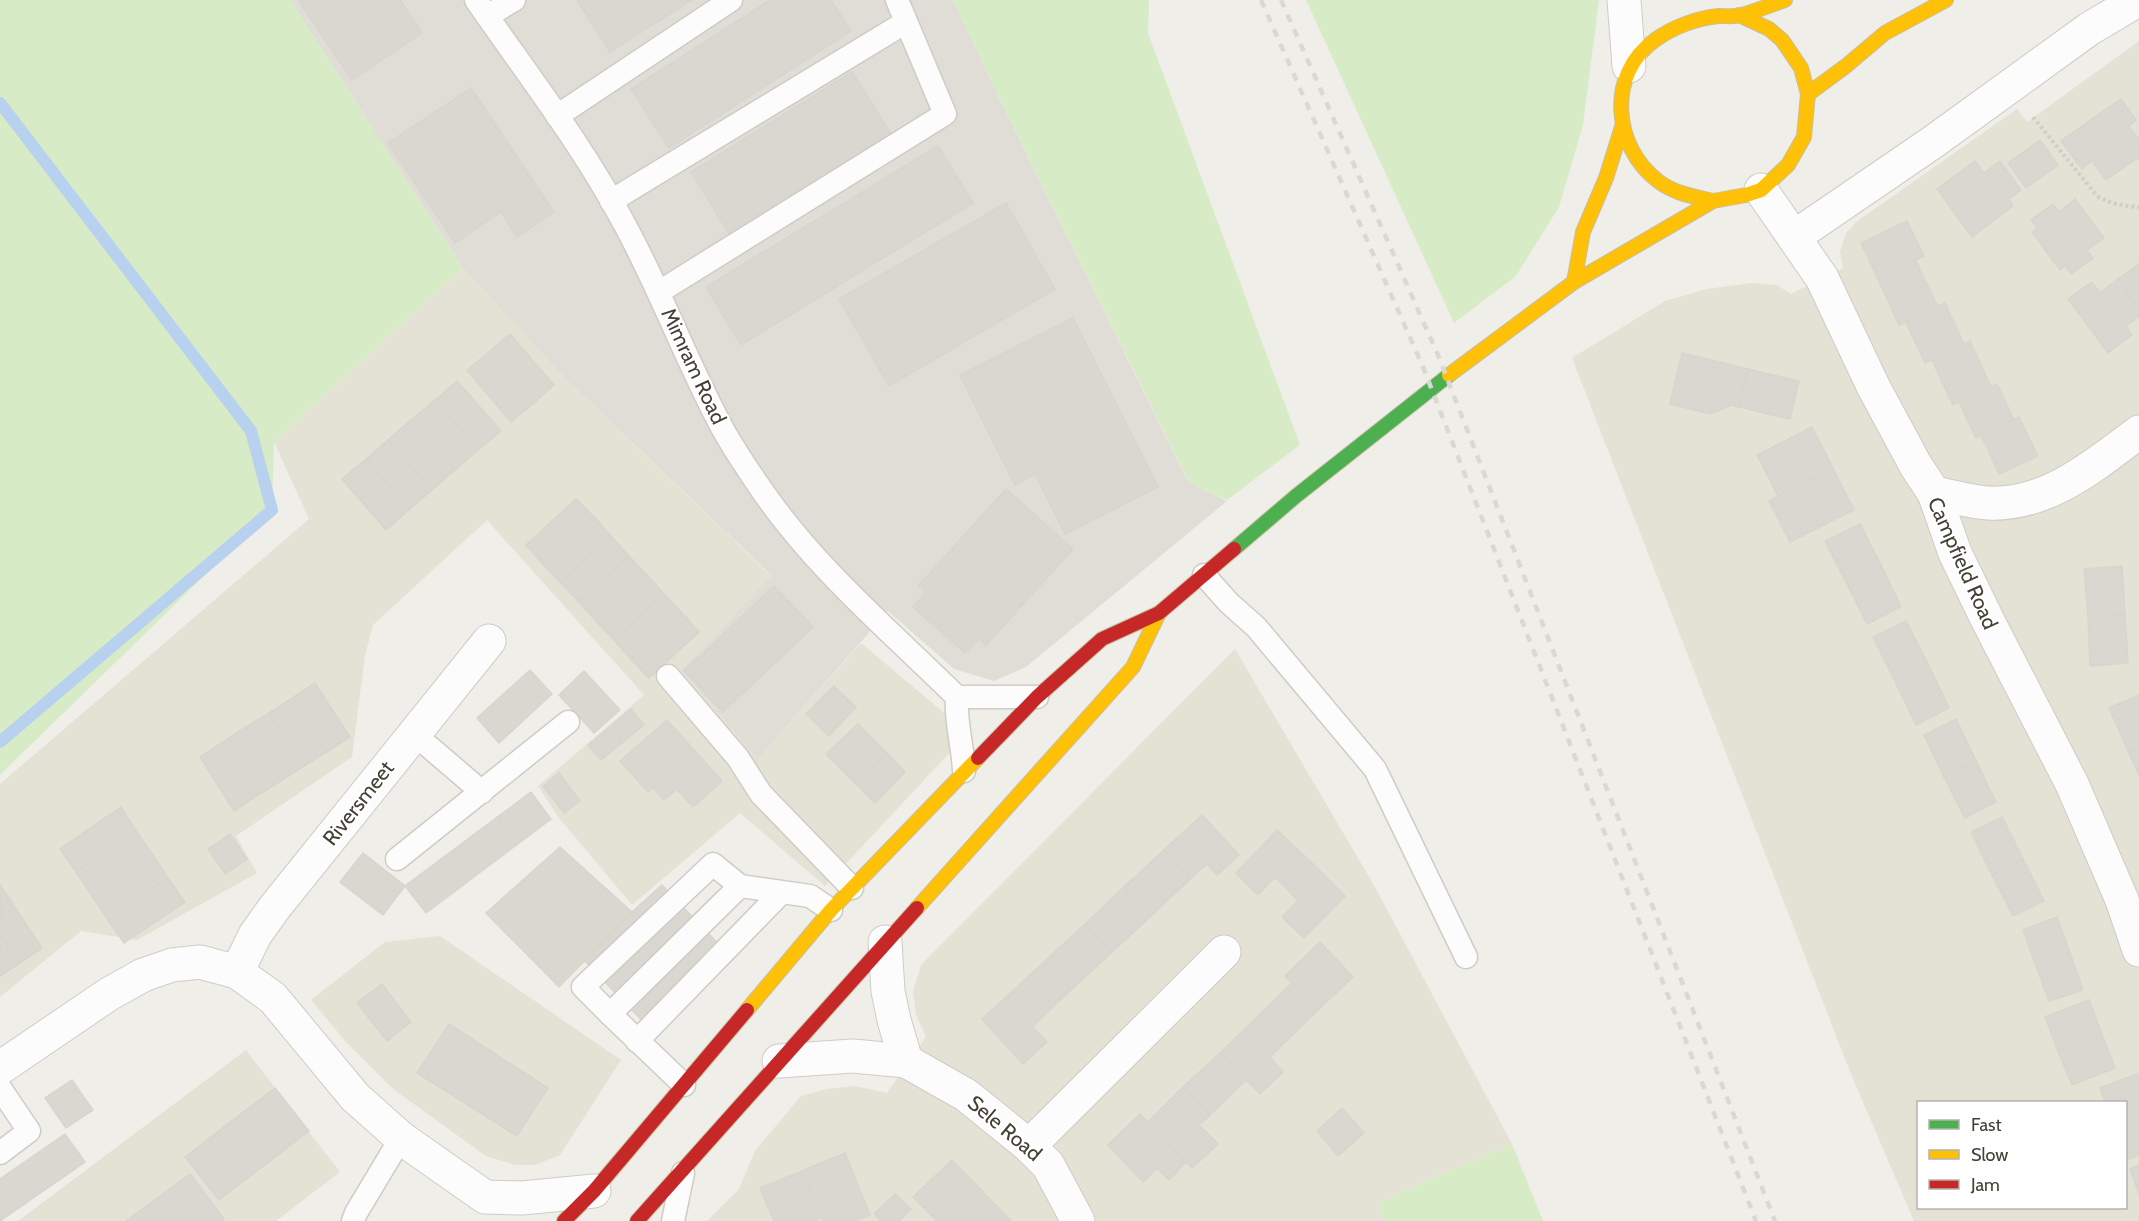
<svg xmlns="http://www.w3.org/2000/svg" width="2139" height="1221" viewBox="0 0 2139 1221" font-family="Cabin,sans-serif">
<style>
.residential{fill:#e4e1d5;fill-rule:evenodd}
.industrial{fill:#dfddd6}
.green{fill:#d8ebc7}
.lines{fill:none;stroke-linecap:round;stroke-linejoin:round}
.stream{stroke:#b7d1ee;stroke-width:12}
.building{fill:#d9d7d0;stroke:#d8d5ce;stroke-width:1.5}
.lane-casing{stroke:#ceccc5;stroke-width:25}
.street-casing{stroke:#ceccc5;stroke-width:35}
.fast-casing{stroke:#c8bfa2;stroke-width:16}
.slow-casing{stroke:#c8bfa2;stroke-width:16}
.jam-casing{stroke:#c8bfa2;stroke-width:16}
.path{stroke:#d1cec9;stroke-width:4;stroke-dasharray:3 3;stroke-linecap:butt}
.lane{stroke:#fdfcfc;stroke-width:22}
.street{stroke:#fdfcfc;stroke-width:33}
.fast{stroke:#4caf50;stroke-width:14}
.slow{stroke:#ffc107;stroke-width:14}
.jam{stroke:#c62828;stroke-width:14}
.rail{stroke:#d8d8d7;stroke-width:4.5;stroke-dasharray:8 8;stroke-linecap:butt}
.labels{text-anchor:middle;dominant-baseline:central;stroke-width:4.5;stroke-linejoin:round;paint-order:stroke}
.street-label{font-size:21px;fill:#454034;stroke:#fff}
</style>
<rect width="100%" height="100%" fill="#f0eee8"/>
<g class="residential">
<path d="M2139,41V1221H1914L1851,1074L1572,358L1665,301L1707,289L1751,283L1777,285L1791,294L1843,268L1840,252L1846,233L1856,222L2017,109L2027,122ZM1918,1102H2126V1208H1918Z"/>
<polygon points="463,268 562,375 772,577 681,670 758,759 861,643 968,733 825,886 740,813 632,905 559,818 538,786 644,695 487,520 373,625 365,655 352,757 236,836 257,873 137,940 81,931 0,997 0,784 309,519 274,442"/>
<polygon points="1235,649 1375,887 1512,1144 1378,1202 1385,1221 707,1221 739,1189 755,1151 801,1096 827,1089 855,1086 887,1093 926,1037 916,1015 913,991 921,965"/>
<polygon points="440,936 621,1060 560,1155 535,1165 515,1165 486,1156 393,1089 346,1042 311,1000 385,942"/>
<polygon points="246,1050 340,1172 276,1221 18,1221"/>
</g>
<polygon class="industrial" points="290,0 953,0 999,98 1188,482 1227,501 1026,667 994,681 954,669 888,611 758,759 681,670 772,576 562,375 463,268"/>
<g class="green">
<polygon points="0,0 290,0 463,268 274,442 272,510 0,775"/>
<polygon points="953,0 1149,0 1148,33 1300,445 1227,500 1189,483 999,98"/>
<polygon points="1306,0 1599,0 1583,125 1559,207 1516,276 1454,323"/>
<polygon points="1512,1144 1543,1221 1385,1221 1378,1202"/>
</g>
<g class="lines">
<polyline class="stream" points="0,103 251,431 272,510 0,742"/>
</g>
<g class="building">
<polygon points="298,0 400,0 422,33 352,80"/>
<polygon points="577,0 692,0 610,52"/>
<polygon points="770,0 831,0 851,31 669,148 631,89"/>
<polygon points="852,72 891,134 730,235 691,172"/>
<polygon points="471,88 554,212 517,237 501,212 455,243 388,143"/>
<polygon points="2121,99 2136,120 2129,126 2139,140 2139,157 2126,166 2092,119"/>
<polygon points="2092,119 2126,166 2106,180 2092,161 2082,169 2061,141"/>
<polygon points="2040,140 2058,165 2026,188 2008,163"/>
<polygon points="938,146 973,203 741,345 706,287"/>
<polygon points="1975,161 1984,173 2000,161 2021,190 2009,199 2013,206 1972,237 1937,189"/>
<polygon points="2075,199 2089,218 2045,250 2032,232 2037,228 2031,220 2053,204 2059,212"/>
<polygon points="1006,203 1055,289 889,386 839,299"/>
<polygon points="2089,218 2104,238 2087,250 2093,258 2071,274 2065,266 2060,270 2045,250"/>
<polygon points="1907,221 1924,256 1878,279 1861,243"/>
<polygon points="1916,261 1938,307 1899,325 1878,279"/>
<polygon points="2139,264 2139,308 2118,279"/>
<polygon points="2118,279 2129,295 2088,326 2068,299 2092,282 2100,293"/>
<polygon points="2129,295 2139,308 2139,316 2126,326 2132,335 2108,353 2088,326"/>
<polygon points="1945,303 1964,344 1925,363 1906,322"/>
<polygon points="1073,318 1158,487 1065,534 1035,474 1015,485 960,375"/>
<polygon points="510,334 554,385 533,404 489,352"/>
<polygon points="1970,341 1991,387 1953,405 1932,360"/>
<polygon points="489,352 533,404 511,422 467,370"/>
<polygon points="1682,353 1748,369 1739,407 1732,405 1710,414 1670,404"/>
<polygon points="1748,369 1799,381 1790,419 1739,407"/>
<polygon points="457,381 501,431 478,450 435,400"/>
<polygon points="1997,384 2014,420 1976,438 1959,402"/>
<polygon points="435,400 478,450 455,470 411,420"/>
<polygon points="2019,417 2038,456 1999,474 1981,435"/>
<polygon points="411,420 455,470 432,490 388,440"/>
<polygon points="1812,427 1833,468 1778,496 1757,455"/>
<polygon points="388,440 432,490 409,510 366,459"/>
<polygon points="366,459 409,510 386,530 342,479"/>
<polygon points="1833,468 1854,510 1790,542 1769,501"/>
<polygon points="1006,489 1073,549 986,645 979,639 965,653 913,607 926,592 919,585"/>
<polygon points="576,499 594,517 543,564 526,545"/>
<polygon points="594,517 611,536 561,583 543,564"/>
<polygon points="1860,524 1881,565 1846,582 1825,541"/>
<polygon points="611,536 629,556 579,602 561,583"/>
<polygon points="629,556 647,575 596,621 579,602"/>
<polygon points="1881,565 1901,607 1867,624 1846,582"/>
<polygon points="2122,566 2125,615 2088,617 2084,569"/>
<polygon points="647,575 664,594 614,640 596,621"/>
<polygon points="774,586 813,627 723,712 684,671"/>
<polygon points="664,594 682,613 631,659 614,640"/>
<polygon points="682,613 699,632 649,678 631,659"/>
<polygon points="2125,615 2128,663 2090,666 2088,617"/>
<polygon points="1906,621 1928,664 1895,681 1873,637"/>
<polygon points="1928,664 1949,708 1916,725 1895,681"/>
<polygon points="530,670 552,694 499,743 477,718"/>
<polygon points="584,671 620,710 594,733 559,695"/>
<polygon points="315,683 350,737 327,752 292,698"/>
<polygon points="834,686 856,707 829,736 806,714"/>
<polygon points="2139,695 2139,748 2129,753 2109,708"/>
<polygon points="292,698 327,752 304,766 269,713"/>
<polygon points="631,709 644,725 601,760 588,745"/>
<polygon points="269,713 304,766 281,781 246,727"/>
<polygon points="1956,719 1976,761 1944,777 1924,735"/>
<polygon points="667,720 695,751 648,792 620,761"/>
<polygon points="858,724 887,753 855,783 826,754"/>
<polygon points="246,727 281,781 257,796 223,742"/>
<polygon points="223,742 257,796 234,811 200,757"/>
<polygon points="2139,748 2139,775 2129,753"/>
<polygon points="695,751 722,781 693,807 677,789 664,800 653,787"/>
<polygon points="887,753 905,772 875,803 855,783"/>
<polygon points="1976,761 1996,802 1965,818 1944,777"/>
<polygon points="559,773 580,801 564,813 543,786"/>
<polygon points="531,792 551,819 426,913 405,886"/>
<polygon points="121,807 136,831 76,872 60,849"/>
<polygon points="1202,815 1239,855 1217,875 1207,864 1190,879 1164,850"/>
<polygon points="2002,817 2023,859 1992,875 1971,832"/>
<polygon points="1277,830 1313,864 1288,890 1275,877 1258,895 1236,873"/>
<polygon points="136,831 153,855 92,896 76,872"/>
<polygon points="230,834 247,859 225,874 208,849"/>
<polygon points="560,847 632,912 559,987 486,913"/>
<polygon points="1164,850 1190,879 1151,916 1124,887"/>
<polygon points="363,853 405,886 383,915 340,882"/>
<polygon points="153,855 168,878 108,920 92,896"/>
<polygon points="2023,859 2044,901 2013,916 1992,875"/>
<polygon points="1313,864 1345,896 1304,938 1282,917 1298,901 1288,890"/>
<polygon points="168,878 185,902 124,943 108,920"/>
<polygon points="662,885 729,955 653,1032 585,961 632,912"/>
<polygon points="1,886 42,948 20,963 0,933"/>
<polygon points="1124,887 1151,916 1111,953 1085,924"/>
<polygon points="2057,917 2070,953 2036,966 2023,930"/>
<polygon points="1085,924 1111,953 1071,990 1045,961"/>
<polygon points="0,933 20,963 0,976"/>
<polygon points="1320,942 1353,977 1318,1010 1285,976"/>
<polygon points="2070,953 2083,990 2049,1001 2036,966"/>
<polygon points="1045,961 1071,990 1032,1027 1005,998"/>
<polygon points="1292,983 1318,1010 1282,1045 1256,1018"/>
<polygon points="382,984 411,1022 387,1041 357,1003"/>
<polygon points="1005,998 1047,1042 1023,1064 982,1019"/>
<polygon points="2089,1000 2102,1034 2058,1051 2045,1017"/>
<polygon points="1256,1018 1282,1045 1270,1057 1283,1072 1260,1094 1220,1053"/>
<polygon points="449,1024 548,1088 517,1136 417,1073"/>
<polygon points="2102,1034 2115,1068 2072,1085 2058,1051"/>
<polygon points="1220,1053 1246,1080 1210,1115 1183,1087"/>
<polygon points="2137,1074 2139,1081 2139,1114 2126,1119 2126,1102 2105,1102 2100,1088"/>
<polygon points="72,1080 93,1110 66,1128 45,1098"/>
<polygon points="1183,1087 1210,1115 1199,1125 1218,1144 1192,1168 1148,1122"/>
<polygon points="275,1088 309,1131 219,1200 185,1157"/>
<polygon points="1342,1108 1364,1133 1338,1156 1317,1131"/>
<polygon points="1140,1114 1186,1162 1169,1180 1157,1168 1143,1182 1108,1145"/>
<polygon points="2139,1114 2139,1155 2126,1160 2126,1119"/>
<polygon points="65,1134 85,1162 0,1221 0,1179"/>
<polygon points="845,1153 870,1215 854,1221 823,1221 802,1171"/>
<polygon points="952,1160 983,1192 952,1221 937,1221 913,1197"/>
<polygon points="2139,1165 2139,1194 2130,1169"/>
<polygon points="802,1171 822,1218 815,1221 774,1221 760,1188"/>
<polygon points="190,1174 224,1219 222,1221 126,1221"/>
<polygon points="983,1192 1011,1221 952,1221"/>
<polygon points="895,1194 911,1209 899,1221 881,1221 874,1214"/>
</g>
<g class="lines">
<defs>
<g id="lane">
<path d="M476,0C527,74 584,147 626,227C660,290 685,357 718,420C730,444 746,467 761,489C816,569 889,630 957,697H1037"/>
<polyline points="487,16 514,0"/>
<polyline points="557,116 731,0"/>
<polyline points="611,201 906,22"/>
<polyline points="659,292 945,114 897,0"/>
<polyline points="1204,575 1229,603 1256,627 1375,769 1466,957"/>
<polyline points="668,676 738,758 761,794 852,888"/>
<path d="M957,697C955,722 963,746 964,771"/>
<polyline points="413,733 482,792"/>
<polyline points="397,859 568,722"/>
<polyline points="610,1014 583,987 713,864 740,886"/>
<polyline points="637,1041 781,893"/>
<polyline points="684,1085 610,1014 740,886 810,896 831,910"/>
<polyline points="0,1088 29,1131 0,1153"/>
<polyline points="353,1221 356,1213 401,1138"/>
<polyline points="673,1221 683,1173"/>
</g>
<g id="street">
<polyline points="1624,0 1629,66"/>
<polyline points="1761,190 1822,278 1873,386 1916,466 1934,493 1955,553 1988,621 2072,784 2122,900 2139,950"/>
<polyline points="1794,237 1933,142 2089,29 2138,0"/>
<path d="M1934,493C1951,496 1970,502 1988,503C2047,506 2095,465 2139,432"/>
<polyline points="885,942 888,991 894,1020 906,1061"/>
<polyline points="237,972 255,935 275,907 489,641"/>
<polyline points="779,1061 853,1056 906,1061 966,1095 1029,1146 1048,1165 1078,1221"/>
<polyline points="0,1068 109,994 143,975 172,965 200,962 237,972 273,998 355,1097 401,1138 485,1197 522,1198 594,1191"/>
<polyline points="1029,1146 1224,952"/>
</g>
<polyline id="fast" points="1234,549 1296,496 1449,375"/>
<g id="slow">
<polyline points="1808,94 1846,66 1885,33 1946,0"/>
<path d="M1713,201C1693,196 1675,194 1658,181C1613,147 1606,74 1655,40C1673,27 1697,18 1719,16C1727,16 1734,17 1742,15C1756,11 1771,5 1785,0"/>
<polyline points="1574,282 1583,232 1606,178 1622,127"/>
<polyline points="1449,375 1574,282 1713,201 1746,195 1761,190 1788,165 1804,137 1808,94 1801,68 1782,40 1769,29 1739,15"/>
<polyline points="917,908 1133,667 1159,613"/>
<polyline points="747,1010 831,910 978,758"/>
</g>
<g id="jam">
<polyline points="978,758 1037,697 1102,639 1159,613 1234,549"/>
<polyline points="564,1221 594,1191 747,1010"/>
<polyline points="637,1221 917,908"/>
</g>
</defs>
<use href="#lane" class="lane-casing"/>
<use href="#street" class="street-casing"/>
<use href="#fast" class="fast-casing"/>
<use href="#slow" class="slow-casing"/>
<use href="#jam" class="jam-casing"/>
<path class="path" d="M2033,117L2097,196C2111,204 2123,206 2139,207"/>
<use href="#lane" class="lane"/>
<use href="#street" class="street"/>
<use href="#fast" class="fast"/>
<use href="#slow" class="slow"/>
<use href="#jam" class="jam"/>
<g class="rail">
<polyline points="1261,0 1423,367 1756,1221"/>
<polyline points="1281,0 1438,355 1775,1221"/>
</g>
</g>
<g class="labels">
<g class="street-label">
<text transform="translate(694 366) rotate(65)">Mimram Road</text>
<text transform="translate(1963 563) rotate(66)">Campfield Road</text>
<text transform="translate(358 803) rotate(-52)">Riversmeet</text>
<text transform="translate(1005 1128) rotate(40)">Sele Road</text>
</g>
</g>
<rect x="1917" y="1101" width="210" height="108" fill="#ffffff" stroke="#b5b3ae" stroke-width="1.5"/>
<rect x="1929" y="1120" width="30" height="9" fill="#4caf50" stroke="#b5b3ae" stroke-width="1.5"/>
<text x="1971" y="1131" font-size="18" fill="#454034">Fast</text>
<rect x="1929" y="1150" width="30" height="9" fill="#ffc107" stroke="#b5b3ae" stroke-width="1.5"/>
<text x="1971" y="1161" font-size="18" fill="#454034">Slow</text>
<rect x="1929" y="1180" width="30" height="9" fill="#c62828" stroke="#b5b3ae" stroke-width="1.5"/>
<text x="1971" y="1191" font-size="18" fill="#454034">Jam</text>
</svg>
